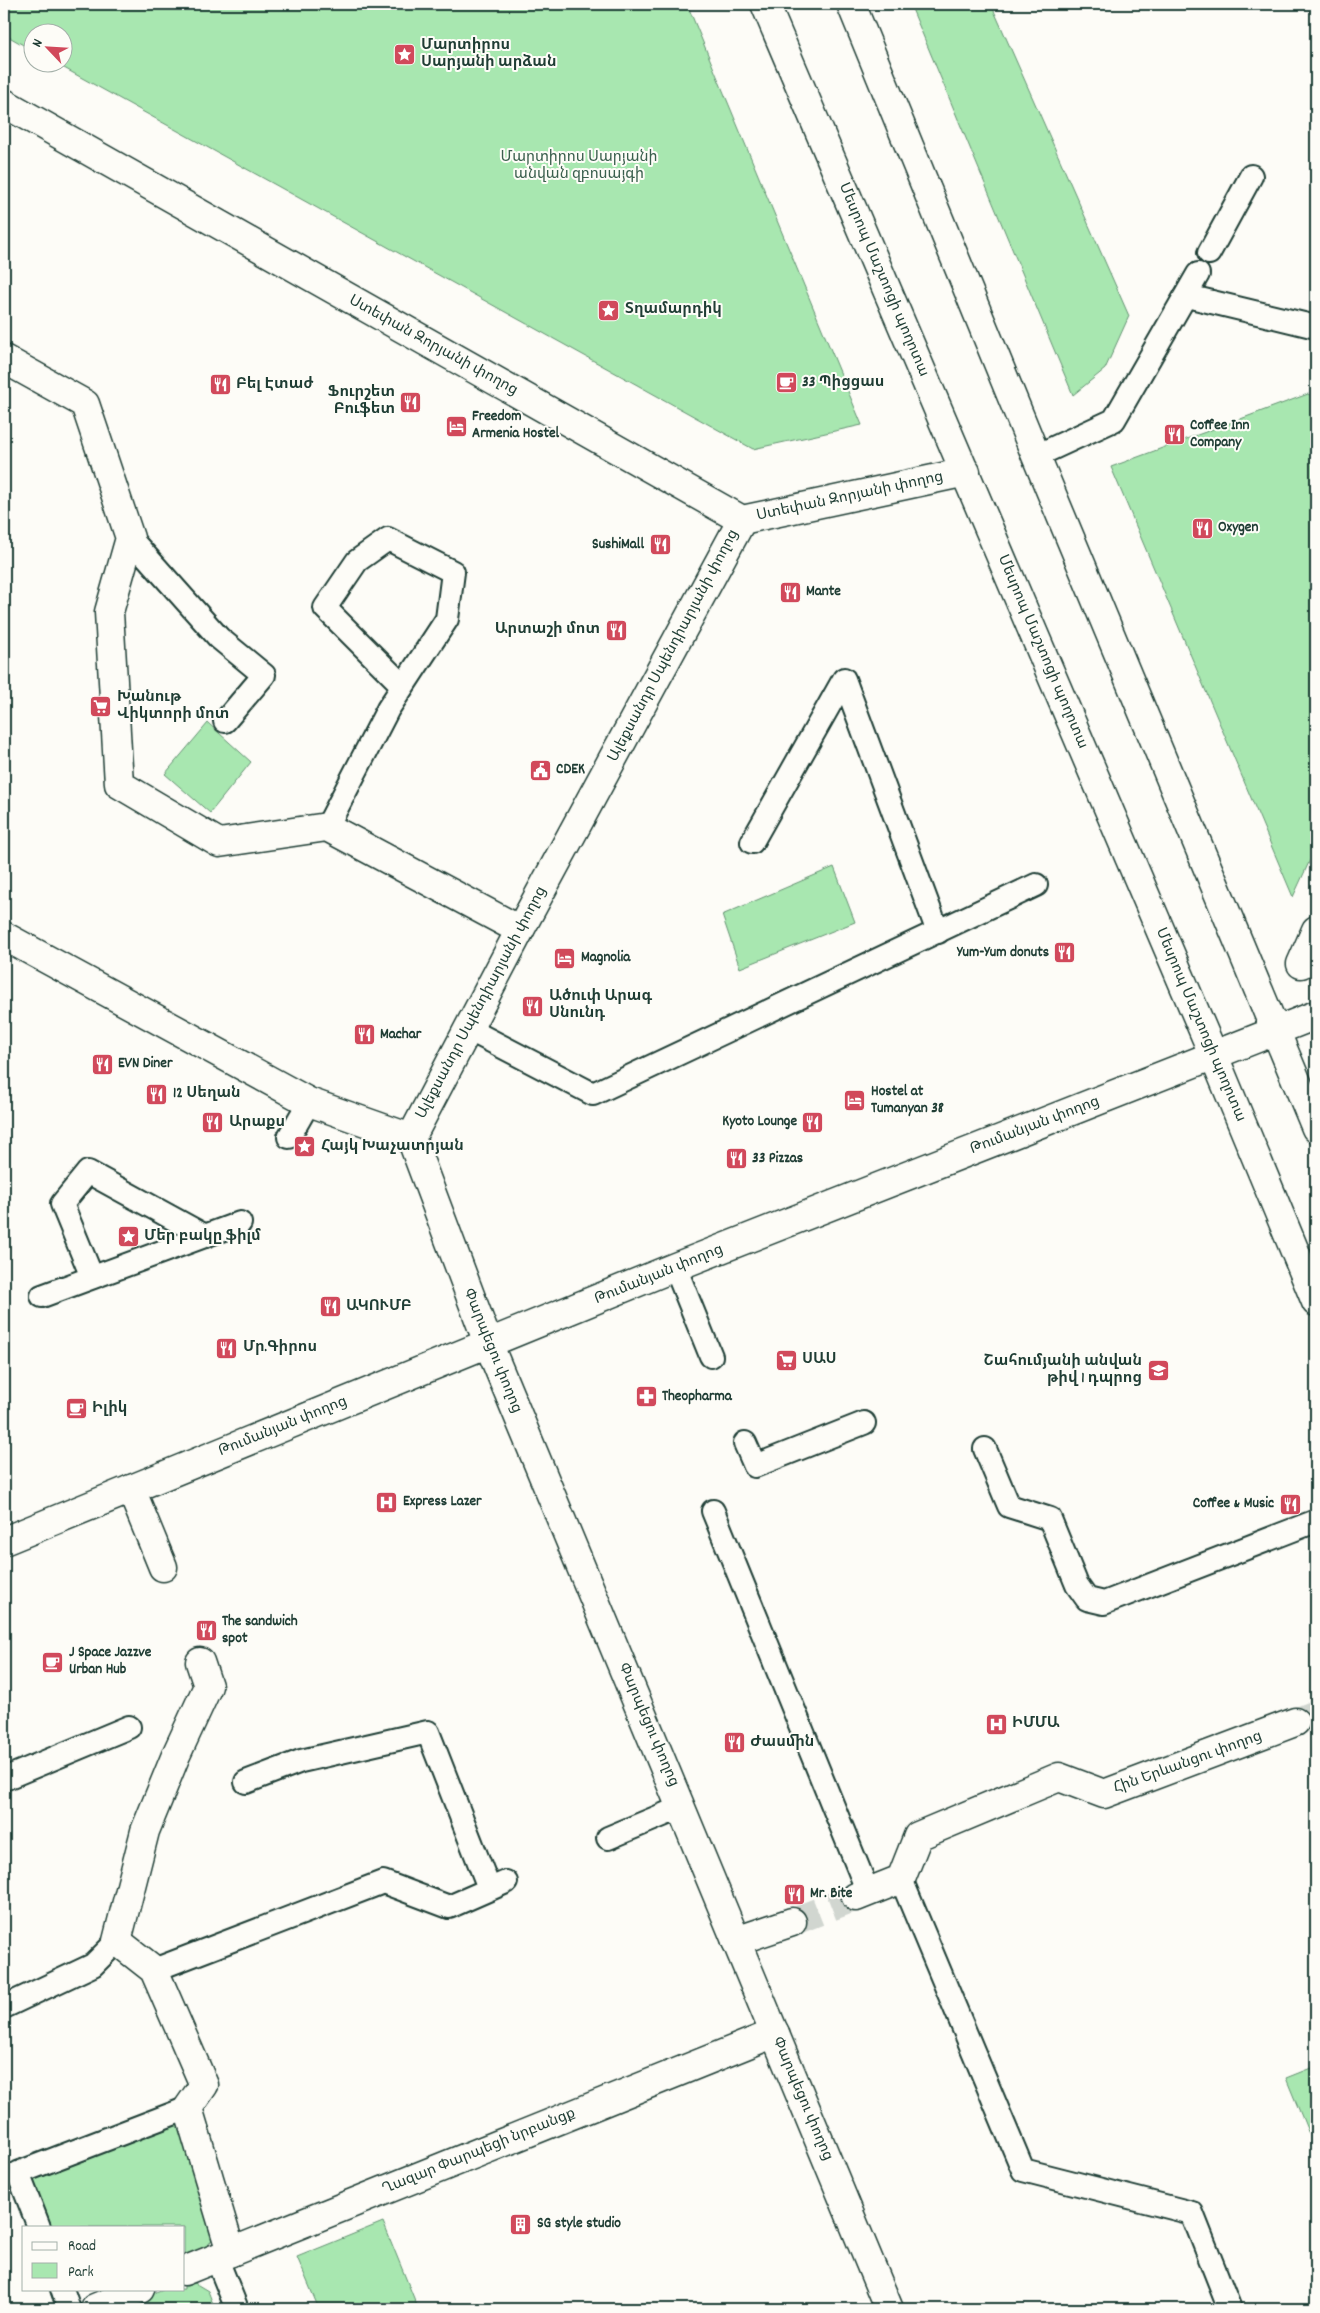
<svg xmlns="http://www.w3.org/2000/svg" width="1320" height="2313" viewBox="0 0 1320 2313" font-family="Dekko,'Noto Sans Armenian',sans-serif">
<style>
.green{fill:#a8e7b0;stroke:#649272}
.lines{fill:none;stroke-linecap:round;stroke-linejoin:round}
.street-tunnel{stroke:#d1d6d0;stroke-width:28;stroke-dasharray:28 14;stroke-linecap:butt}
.lane-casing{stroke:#1f3d34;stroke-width:26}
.street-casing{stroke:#1f3d34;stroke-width:31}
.secondary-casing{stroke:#1f3d34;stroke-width:31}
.highway-casing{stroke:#1f3d34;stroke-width:31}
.lane{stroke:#fdfcf7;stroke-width:22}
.street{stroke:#fdfcf7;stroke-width:28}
.secondary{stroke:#fdfcf7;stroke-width:28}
.highway{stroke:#fdfcf7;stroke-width:28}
.labels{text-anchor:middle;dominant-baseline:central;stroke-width:4;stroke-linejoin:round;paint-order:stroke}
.poi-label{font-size:15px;font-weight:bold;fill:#1f3d34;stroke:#fdfcf7;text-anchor:start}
.park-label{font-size:15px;fill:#3a5f4d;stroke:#fdfcf7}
.street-label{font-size:15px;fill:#1f3d34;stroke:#fdfcf7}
</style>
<rect width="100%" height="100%" fill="#fdfcf7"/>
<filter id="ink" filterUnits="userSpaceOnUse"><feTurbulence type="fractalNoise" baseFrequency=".02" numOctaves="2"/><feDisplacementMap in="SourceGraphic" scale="10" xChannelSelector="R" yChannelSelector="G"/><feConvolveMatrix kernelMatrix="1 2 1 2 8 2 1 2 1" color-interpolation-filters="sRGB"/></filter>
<g filter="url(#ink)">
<g class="green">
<polygon points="4,4 687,4 862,425 753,449 55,63 62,62 62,32 32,32 32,50 4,34"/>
<polygon points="910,4 991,4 1129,316 1105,369 1073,395"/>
<polygon points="1308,394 1316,398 1316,847 1293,897 1111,467"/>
<polygon points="208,723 251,762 210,813 165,774"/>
<polygon points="834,867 855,922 740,968 722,915"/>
<polygon points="1316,2066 1316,2151 1286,2078"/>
<polygon points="182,2120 215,2235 202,2254 184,2260 184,2227 49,2227 31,2177"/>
<polygon points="383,2222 418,2308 319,2309 297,2257"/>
<polygon points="188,2279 208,2291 215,2309 116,2309 163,2289 184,2289 184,2281"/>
</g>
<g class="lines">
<g class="street-tunnel">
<polyline points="1295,1722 1316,1714"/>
<polyline points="792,1922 856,1897"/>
</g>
<defs>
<g id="lane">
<polyline points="1209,253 1251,176"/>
<polyline points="1187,296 1316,327"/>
<polyline points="1036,456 1114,420 1198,274"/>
<polyline points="130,538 219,638 264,675 225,721"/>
<polyline points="327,827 388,709 447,619 453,572 388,539 357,561 325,608 403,686"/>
<polyline points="752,842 844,679 938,932"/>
<polyline points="468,1029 593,1094 1036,885"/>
<polyline points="289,1137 309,1102"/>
<polyline points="675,1267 711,1356"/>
<polyline points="92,1277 62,1204 88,1172 205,1236"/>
<polyline points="42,1296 240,1223"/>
<polyline points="745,1443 755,1466 864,1423"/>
<polyline points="985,1449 1009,1506 1050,1519 1077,1585 1087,1599 1104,1603 1316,1521"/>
<polyline points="713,1511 868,1892"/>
<polyline points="4,1779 129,1727"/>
<polyline points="246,1782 301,1761 428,1732 489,1888"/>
<polyline points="608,1838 682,1807"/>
<polyline points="901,1879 1023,2170 1192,2213 1230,2309"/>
<polyline points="154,1970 383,1882 449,1907 506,1882"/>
<polyline points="4,2007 93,1965 117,1941"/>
<polyline points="39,2227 18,2173 188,2108"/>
<polyline points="216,2257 237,2309"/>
<polyline points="62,2289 69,2309"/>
</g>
<g id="street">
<polyline points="4,103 742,520 966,472"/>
<polyline points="4,359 85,404 130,538 109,612 119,784 219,843 327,827 520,930"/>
<polyline points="4,936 309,1102 411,1138 520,930 742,520"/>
<polyline points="1301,964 1316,930"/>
<polyline points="131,1489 163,1567"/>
<polyline points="200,1662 208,1686 176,1755 145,1831 117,1941 154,1970 204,2085 188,2108 231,2252"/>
<polyline points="856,1897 901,1879 918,1836 1059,1777 1104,1794 1295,1722"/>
<polyline points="736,1941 792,1922"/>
<polyline points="184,2271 775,2033"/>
<polyline points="95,2308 140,2289"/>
</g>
<g id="secondary">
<polyline points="411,1138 488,1343 889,2309"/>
<polyline points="4,1541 675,1267 1316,1015"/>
</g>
<g id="highway">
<polyline points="765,4 1214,1056 1316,1302"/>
<polyline points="851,4 1036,456 1316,1128"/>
</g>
</defs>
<use href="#lane" class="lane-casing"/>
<use href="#street" class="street-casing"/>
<use href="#secondary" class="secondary-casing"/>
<use href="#highway" class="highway-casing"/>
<use href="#lane" class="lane"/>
<use href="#street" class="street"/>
<use href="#secondary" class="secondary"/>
<use href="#highway" class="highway"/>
</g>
</g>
<defs>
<symbol id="sight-square" viewBox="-11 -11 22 22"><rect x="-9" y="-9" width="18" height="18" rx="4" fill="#d1495b" stroke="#fdfcf7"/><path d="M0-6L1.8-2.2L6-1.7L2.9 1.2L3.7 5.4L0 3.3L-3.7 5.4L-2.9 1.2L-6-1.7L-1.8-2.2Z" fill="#fff"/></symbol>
<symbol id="cafe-square" viewBox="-11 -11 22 22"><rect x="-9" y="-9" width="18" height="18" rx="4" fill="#d1495b" stroke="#fdfcf7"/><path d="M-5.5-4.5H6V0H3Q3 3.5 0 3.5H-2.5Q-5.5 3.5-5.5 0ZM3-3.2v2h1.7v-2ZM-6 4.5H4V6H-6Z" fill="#fff"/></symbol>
<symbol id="restaurant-square" viewBox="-11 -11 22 22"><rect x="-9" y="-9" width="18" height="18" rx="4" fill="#d1495b" stroke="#fdfcf7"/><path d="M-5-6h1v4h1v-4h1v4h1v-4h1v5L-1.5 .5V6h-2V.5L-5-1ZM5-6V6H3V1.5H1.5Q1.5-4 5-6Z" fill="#fff"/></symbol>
<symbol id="hotel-square" viewBox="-11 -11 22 22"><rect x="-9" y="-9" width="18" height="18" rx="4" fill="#d1495b" stroke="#fdfcf7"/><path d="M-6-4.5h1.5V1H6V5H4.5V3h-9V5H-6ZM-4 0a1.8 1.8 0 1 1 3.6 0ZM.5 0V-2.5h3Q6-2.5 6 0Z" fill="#fff"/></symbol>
<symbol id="supermarket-square" viewBox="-11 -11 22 22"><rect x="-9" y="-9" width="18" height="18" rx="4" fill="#d1495b" stroke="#fdfcf7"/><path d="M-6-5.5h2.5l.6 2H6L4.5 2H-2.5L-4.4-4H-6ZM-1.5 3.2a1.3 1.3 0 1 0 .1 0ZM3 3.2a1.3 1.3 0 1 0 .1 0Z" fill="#fff"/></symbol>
<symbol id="civic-square" viewBox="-11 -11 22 22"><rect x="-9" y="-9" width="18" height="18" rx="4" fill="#d1495b" stroke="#fdfcf7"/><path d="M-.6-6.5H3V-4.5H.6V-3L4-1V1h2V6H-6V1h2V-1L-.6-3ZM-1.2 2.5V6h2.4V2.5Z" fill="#fff"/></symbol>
<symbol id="school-square" viewBox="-11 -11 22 22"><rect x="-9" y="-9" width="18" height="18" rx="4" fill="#d1495b" stroke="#fdfcf7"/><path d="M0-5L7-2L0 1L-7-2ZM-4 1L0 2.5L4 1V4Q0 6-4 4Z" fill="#fff"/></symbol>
<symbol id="pharmacy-square" viewBox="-11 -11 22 22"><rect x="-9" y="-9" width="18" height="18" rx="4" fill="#d1495b" stroke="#fdfcf7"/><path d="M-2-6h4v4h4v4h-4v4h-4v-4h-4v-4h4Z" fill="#fff"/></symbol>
<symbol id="hospital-square" viewBox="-11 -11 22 22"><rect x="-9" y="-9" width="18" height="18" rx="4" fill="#d1495b" stroke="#fdfcf7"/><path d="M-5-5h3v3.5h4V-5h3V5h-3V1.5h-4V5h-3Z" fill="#fff"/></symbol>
<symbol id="building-square" viewBox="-11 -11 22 22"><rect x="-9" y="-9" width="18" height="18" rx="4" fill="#d1495b" stroke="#fdfcf7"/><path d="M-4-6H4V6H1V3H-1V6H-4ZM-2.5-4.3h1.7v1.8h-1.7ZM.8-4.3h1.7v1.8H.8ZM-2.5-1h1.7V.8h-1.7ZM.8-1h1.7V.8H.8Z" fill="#fff"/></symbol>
</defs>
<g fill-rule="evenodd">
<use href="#sight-square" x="392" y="42" width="25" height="25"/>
<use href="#sight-square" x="596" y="298" width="25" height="25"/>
<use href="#cafe-square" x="774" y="370" width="25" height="25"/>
<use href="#restaurant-square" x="208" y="372" width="25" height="25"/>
<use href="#restaurant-square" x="398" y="390" width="25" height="25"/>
<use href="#hotel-square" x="444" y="414" width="25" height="25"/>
<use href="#restaurant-square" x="1162" y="422" width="25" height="25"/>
<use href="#restaurant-square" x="1190" y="516" width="25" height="25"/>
<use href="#restaurant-square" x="648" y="532" width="25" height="25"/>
<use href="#restaurant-square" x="778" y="580" width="25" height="25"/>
<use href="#restaurant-square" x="604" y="618" width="25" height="25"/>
<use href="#supermarket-square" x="88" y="694" width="25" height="25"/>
<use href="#civic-square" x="528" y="758" width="25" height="25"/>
<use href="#restaurant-square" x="1052" y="940" width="25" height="25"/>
<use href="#hotel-square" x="552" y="946" width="25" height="25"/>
<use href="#restaurant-square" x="520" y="994" width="25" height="25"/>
<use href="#restaurant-square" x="352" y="1022" width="25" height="25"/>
<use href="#restaurant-square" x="90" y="1052" width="25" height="25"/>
<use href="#restaurant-square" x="144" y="1082" width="25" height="25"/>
<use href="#hotel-square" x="842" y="1088" width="25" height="25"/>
<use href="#restaurant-square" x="800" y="1110" width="25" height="25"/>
<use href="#restaurant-square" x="200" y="1110" width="25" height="25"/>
<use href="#sight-square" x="292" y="1134" width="25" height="25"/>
<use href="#restaurant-square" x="724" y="1146" width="25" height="25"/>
<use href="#sight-square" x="116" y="1224" width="25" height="25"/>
<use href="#restaurant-square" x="318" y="1294" width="25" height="25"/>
<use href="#restaurant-square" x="214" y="1336" width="25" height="25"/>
<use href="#supermarket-square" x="774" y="1348" width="25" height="25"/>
<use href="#school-square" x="1146" y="1358" width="25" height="25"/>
<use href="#pharmacy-square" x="634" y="1384" width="25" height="25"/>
<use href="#cafe-square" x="64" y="1396" width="25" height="25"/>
<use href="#hospital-square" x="374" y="1490" width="25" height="25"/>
<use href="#restaurant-square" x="1278" y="1492" width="25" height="25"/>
<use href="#restaurant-square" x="194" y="1618" width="25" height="25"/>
<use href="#cafe-square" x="40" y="1650" width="25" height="25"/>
<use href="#hospital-square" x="984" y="1712" width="25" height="25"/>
<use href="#restaurant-square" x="722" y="1730" width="25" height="25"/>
<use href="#restaurant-square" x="782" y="1882" width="25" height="25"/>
<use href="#building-square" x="508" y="2212" width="25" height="25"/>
</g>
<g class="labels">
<g class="poi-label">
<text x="421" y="46">Մարտիրոս<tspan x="421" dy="17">Սարյանի արձան</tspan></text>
<text x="625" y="310">Տղամարդիկ</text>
<text x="802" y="383">33 Պիցցաս</text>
<text x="236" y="385">Բել Էտաժ</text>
<text x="395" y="393" text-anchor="end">Ֆուրշետ<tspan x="395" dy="17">Բուֆետ</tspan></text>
<text x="472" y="417">Freedom<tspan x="472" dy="17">Armenia Hostel</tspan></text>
<text x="1190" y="426">Coffee Inn<tspan x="1190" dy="17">Company</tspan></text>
<text x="1218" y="528">Oxygen</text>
<text x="644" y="545" text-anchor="end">SushiMall</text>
<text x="806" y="592">Mante</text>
<text x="600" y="630" text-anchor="end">Արտաշի մոտ</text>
<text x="117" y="698">Խանութ<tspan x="117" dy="17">Վիկտորի մոտ</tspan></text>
<text x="556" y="770">CDEK</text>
<text x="1049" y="953" text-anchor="end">Yum-Yum donuts</text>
<text x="581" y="958">Magnolia</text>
<text x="549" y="997">Ածուփ Արագ<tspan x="549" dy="17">Սնունդ</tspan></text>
<text x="380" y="1035">Machar</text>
<text x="118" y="1064">EVN Diner</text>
<text x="871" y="1092">Hostel at<tspan x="871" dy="17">Tumanyan 38</tspan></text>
<text x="173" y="1094">12 Սեղան</text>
<text x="797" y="1122" text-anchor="end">Kyoto Lounge</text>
<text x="229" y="1123">Արաքս</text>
<text x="321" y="1147">Հայկ Խաչատրյան</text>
<text x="752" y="1159">33 Pizzas</text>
<text x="144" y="1237">Մեր բակը ֆիլմ</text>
<text x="346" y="1307">ԱԿՈՒՄԲ</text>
<text x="243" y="1348">Մր.Գիրոս</text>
<text x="802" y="1360">ՍԱՍ</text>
<text x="1142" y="1362" text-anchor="end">Շահումյանի անվան<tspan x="1142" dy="17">թիվ 1 դպրոց</tspan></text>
<text x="662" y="1397">Theopharma</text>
<text x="92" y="1409">Իլիկ</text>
<text x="403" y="1502">Express Lazer</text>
<text x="1274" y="1504" text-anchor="end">Coffee &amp; Music</text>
<text x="222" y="1622">The sandwich<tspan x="222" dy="17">spot</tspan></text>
<text x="69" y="1653">J Space Jazzve<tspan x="69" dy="17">Urban Hub</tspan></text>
<text x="1012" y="1724">ԻՄՄԱ</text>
<text x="750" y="1743">Ժասմին</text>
<text x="810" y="1894">Mr. Bite</text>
<text x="537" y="2224">SG style studio</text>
</g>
<g class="park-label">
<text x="579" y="158">Մարտիրոս Սարյանի<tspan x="579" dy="17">անվան զբոսայգի</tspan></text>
</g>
<g class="street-label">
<text transform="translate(883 280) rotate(67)">Մեսրոպ Մաշտոցի պողոտա</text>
<text transform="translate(433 346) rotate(29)">Ստեփան Զորյանի փողոց</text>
<text transform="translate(850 497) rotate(-12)">Ստեփան Զորյանի փողոց</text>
<text transform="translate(674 646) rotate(-62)">Ալեքսանդր Սպենդիարյանի փողոց</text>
<text transform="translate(1042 652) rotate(67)">Մեսրոպ Մաշտոցի պողոտա</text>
<text transform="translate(482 1003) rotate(-62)">Ալեքսանդր Սպենդիարյանի փողոց</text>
<text transform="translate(1200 1025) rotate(67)">Մեսրոպ Մաշտոցի պողոտա</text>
<text transform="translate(1035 1126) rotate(-21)">Թումանյան փողոց</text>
<text transform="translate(659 1275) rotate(-22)">Թումանյան փողոց</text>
<text transform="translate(492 1351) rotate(68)">Փարպեցու փողոց</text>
<text transform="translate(283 1427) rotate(-22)">Թումանյան փողոց</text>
<text transform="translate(648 1725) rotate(67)">Փարպեցու փողոց</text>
<text transform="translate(1188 1763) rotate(-20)">Հին Երևանցու փողոց</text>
<text transform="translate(802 2099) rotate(67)">Փարպեցու փողոց</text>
<text transform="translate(479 2152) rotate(-22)">Ղազար Փարպեցի նրբանցք</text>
</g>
</g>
<rect width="1320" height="2313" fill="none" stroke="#fdfcf7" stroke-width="20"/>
<rect x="10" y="10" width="1300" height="2293" fill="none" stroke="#1f3d34" stroke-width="2" filter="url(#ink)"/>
<rect x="22" y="2226" width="162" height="65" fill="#fdfcf7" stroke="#a4b0a9"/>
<rect x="32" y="2242" width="25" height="8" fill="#fdfcf7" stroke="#a4b0a9"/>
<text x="68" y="2250" font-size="15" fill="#1f3d34">Road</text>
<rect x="32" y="2263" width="25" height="15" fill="#a8e7b0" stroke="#a4b0a9"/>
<text x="68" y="2276" font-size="15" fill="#1f3d34">Park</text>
<g transform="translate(48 48) rotate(295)"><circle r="24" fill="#fdfcf7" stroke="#a4b0a9"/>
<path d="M0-4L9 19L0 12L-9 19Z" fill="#d1495b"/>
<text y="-8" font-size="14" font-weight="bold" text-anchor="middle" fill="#1f3d34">N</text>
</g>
</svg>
